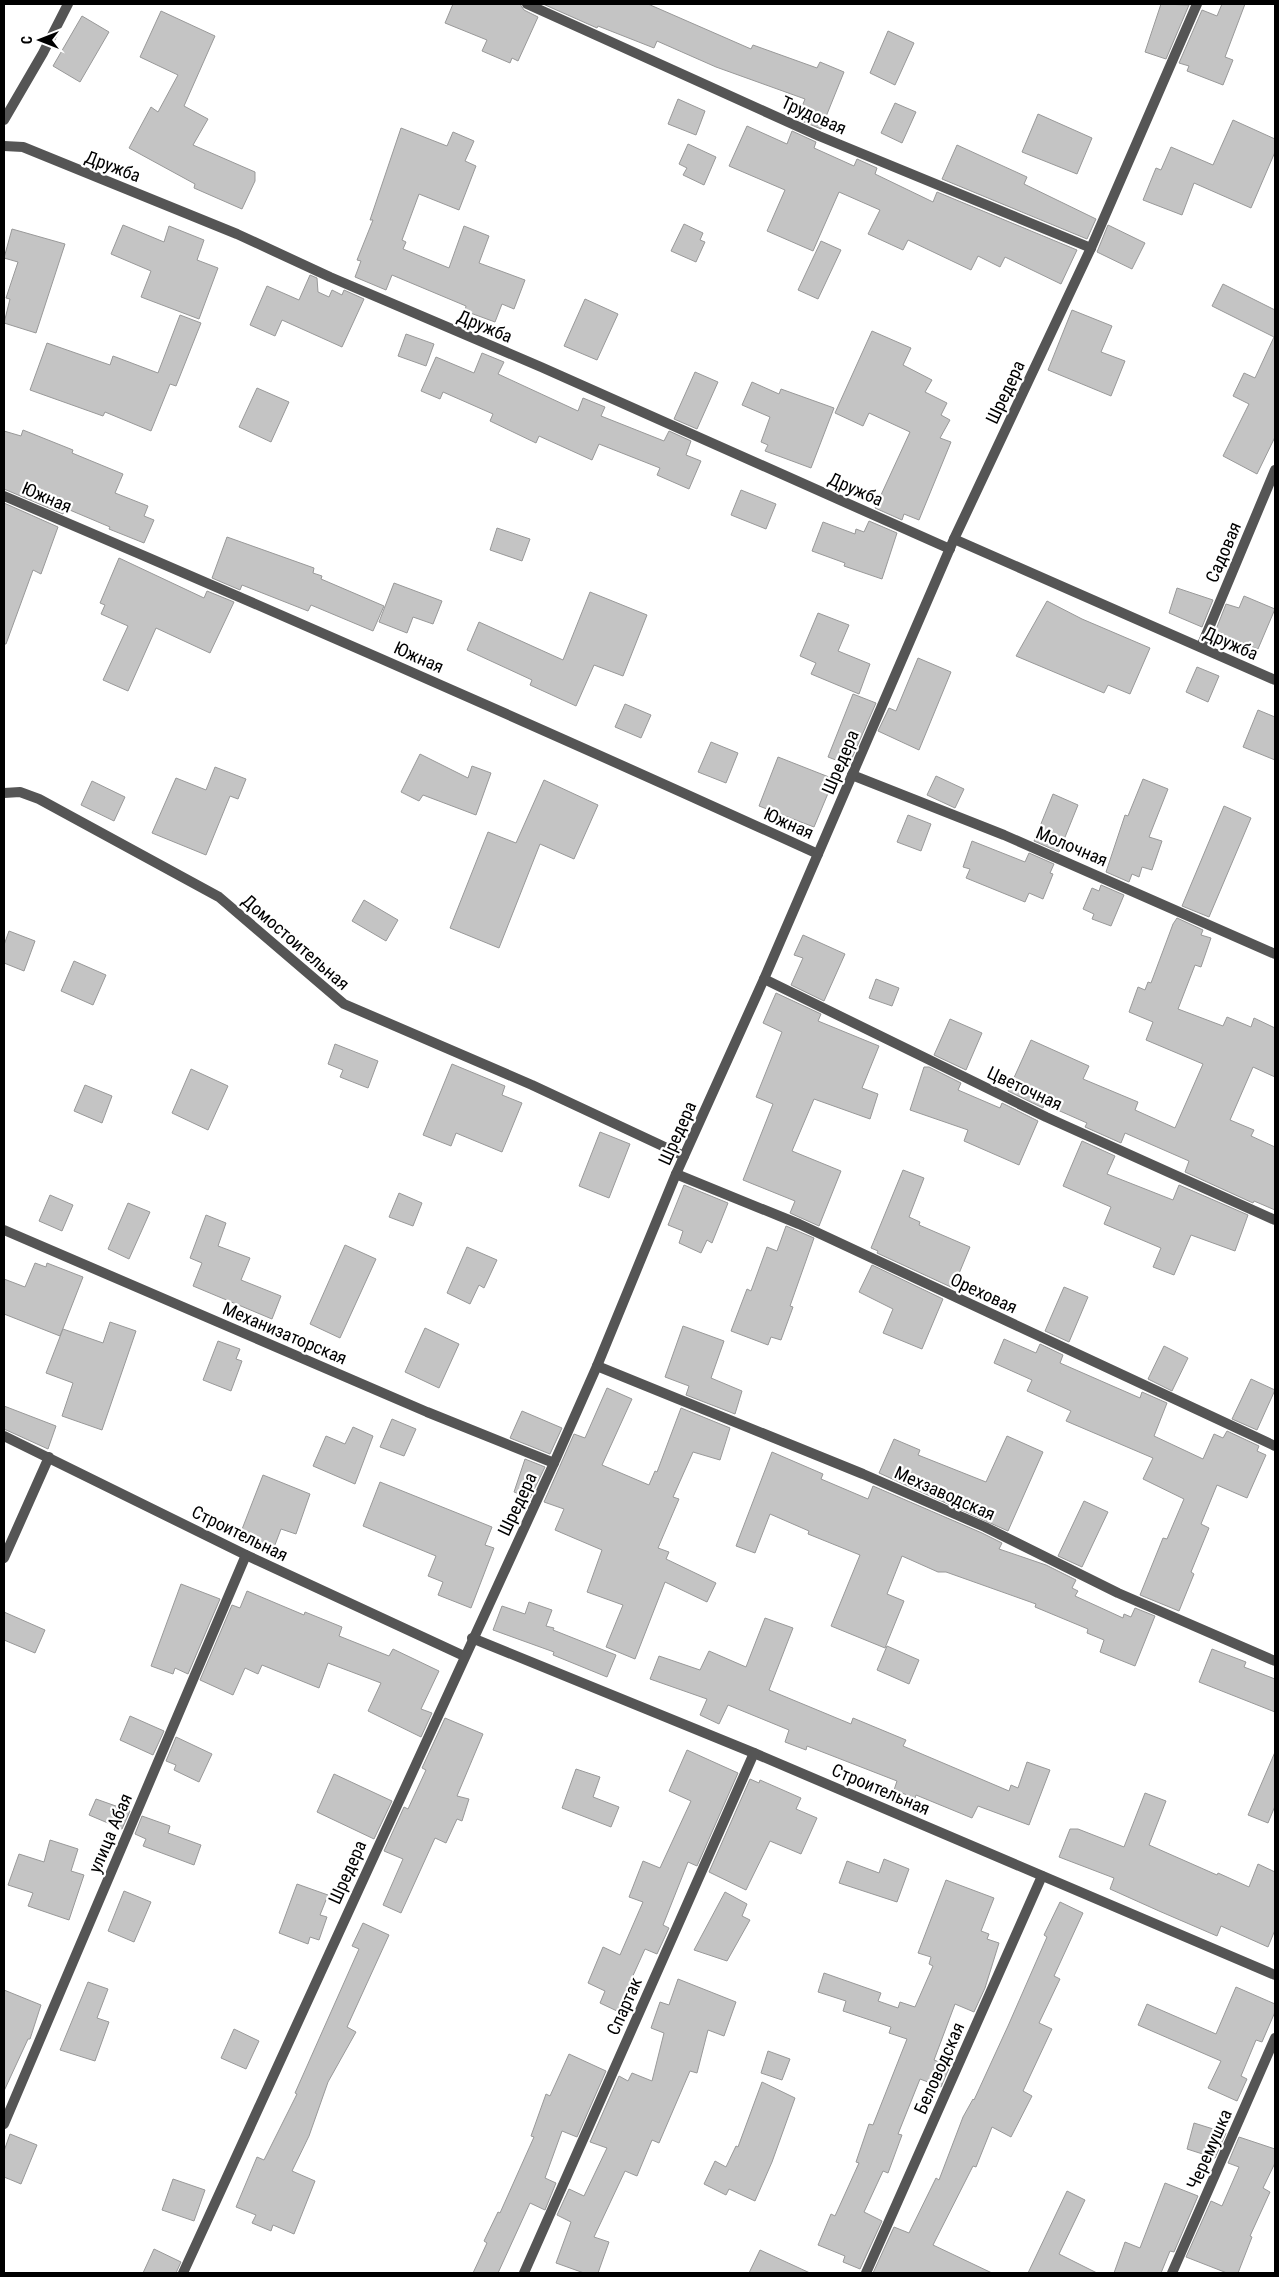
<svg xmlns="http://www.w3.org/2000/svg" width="1279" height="2277" viewBox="0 0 1279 2277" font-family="'Roboto Condensed',sans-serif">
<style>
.building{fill:#c4c4c4;stroke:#999}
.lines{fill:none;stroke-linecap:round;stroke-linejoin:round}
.street{stroke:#555;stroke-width:10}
.labels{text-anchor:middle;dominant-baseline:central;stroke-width:4.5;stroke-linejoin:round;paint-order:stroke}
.street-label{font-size:18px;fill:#000;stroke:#fff}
</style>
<rect width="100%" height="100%" fill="#fff"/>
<g class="building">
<polygon points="453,4 520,4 524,10 538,17 518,61 512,58 510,63 482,51 487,40 445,23"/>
<polygon points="543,4 648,4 751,49 753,45 817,68 820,62 844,72 821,129 797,119 805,99 716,67 657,41 654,48 598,26 597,28"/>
<polygon points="1161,4 1189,5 1166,59 1145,52"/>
<polygon points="1222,4 1245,4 1225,57 1233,60 1223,85 1187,71 1189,66 1179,63 1202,10 1217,16"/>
<polygon points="161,11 215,36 184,106 208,119 193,145 255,172 255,181 242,209 194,188 195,184 129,148 151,107 158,112 178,75 140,57"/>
<polygon points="82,16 109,32 80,82 53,66"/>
<polygon points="888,31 914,43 895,85 870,73"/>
<polygon points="678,99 705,111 696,135 668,124"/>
<polygon points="895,103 916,112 902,143 881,133"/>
<polygon points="1038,114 1092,138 1077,174 1022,152"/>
<polygon points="1233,120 1275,139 1275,152 1251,208 1194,183 1182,215 1143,200 1156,168 1161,170 1171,147 1213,165"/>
<polygon points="747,126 787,144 792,131 816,142 814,148 854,166 857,159 877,168 875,174 933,202 937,192 1077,250 1061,284 1005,257 1000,267 978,256 971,270 908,240 903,250 868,234 880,210 839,192 813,251 767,231 785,190 729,166"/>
<polygon points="401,128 447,146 453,132 474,141 465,161 476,166 459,210 419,194 402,240 406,242 403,249 449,268 464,226 489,236 479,263 525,280 514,309 502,304 495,322 465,311 466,306 392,275 386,290 355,277 361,261 357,260 373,220 370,220"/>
<polygon points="688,144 716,157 704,185 683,175 687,168 679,164"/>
<polygon points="957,145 1027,177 1024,184 1096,219 1087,239 942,179"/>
<polygon points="684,224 703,233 700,240 705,242 696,262 671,251"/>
<polygon points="123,225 164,242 169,226 204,240 197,260 218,268 199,319 141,297 151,271 111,254"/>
<polygon points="1108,225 1145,243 1132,269 1097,252"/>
<polygon points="12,229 65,244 36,333 4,323 10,299 6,298 18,262 4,258"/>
<polygon points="821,241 841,250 818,299 798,290"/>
<polygon points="310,275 317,278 318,292 329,297 332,290 342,295 344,290 364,299 342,347 282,320 275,336 250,325 267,286 299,300"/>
<polygon points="1223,284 1275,310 1275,437 1257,474 1223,456 1249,404 1233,396 1244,373 1255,378 1274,337 1212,306"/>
<polygon points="585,299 618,314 597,360 564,346"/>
<polygon points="1072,310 1112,326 1101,352 1125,361 1111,396 1048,370"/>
<polygon points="180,315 201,323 176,386 170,384 151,431 105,412 103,416 30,390 47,343 110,365 113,356 158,373"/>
<polygon points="872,331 911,348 903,365 932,380 925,392 947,403 941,415 950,420 940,438 951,442 919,520 904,514 902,520 875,508 910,432 869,413 863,426 835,413"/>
<polygon points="406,334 434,344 426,366 398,356"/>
<polygon points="482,353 504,362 498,374 578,411 583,398 605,407 601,416 664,441 669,431 691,441 686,455 701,461 689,489 657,475 660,468 599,444 592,460 539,436 536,443 490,421 493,414 443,392 440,399 421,391 436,357 474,373"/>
<polygon points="695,372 718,382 697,429 674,419"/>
<polygon points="752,382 779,394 781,389 834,408 811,468 765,451 768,445 761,442 770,417 742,405"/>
<polygon points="257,388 289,402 271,442 239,427"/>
<polygon points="23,430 73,450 72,453 123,474 115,493 148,506 144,516 154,520 144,543 109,529 110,527 65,508 63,514 4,489 4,431 21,436"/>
<polygon points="741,490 776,504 766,529 731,515"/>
<polygon points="4,503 58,527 41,574 33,570 6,644 4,644"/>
<polygon points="869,521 897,533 882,579 844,566 845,563 812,551 823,522 855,534 856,529 864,532"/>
<polygon points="497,528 530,539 522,561 490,550"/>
<polygon points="227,537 314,568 313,573 322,576 321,579 384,606 373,631 311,605 308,611 242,585 240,590 212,578"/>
<polygon points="119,558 204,598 207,591 234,602 210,653 156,628 128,691 103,680 128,626 101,614 105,605 100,603"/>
<polygon points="394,583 442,601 433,624 413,617 407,633 379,622"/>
<polygon points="1177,588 1213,600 1202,627 1169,613"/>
<polygon points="590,592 647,615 623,676 594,665 576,706 530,685 532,680 467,650 479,622 563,660"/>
<polygon points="1244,596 1275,609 1258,649 1215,632 1226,604 1239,608"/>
<polygon points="1047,601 1082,619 1150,648 1130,694 1108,685 1104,693 1016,656"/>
<polygon points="818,613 849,625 838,651 870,664 859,694 811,674 816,663 800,656"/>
<polygon points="918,658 951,672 919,750 878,731 889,708 896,711"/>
<polygon points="1197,667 1219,676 1208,702 1186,692"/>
<polygon points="853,694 876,703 849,765 828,757"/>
<polygon points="625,704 651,715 641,738 615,727"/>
<polygon points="1258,710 1275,717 1275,760 1243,747"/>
<polygon points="711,742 738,753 726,783 698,772"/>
<polygon points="420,754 468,778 472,766 491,773 476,815 423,795 419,801 401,792"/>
<polygon points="778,757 834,779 814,827 759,806"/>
<polygon points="215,767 246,779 238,799 230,796 206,855 152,833 176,778 206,790"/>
<polygon points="936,776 964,789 955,808 927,795"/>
<polygon points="1143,779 1168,789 1149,837 1162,841 1152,870 1142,867 1139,877 1132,874 1129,882 1106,872 1125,815 1128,816"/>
<polygon points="544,780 598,805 574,859 540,844 499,948 450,928 488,832 516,843"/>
<polygon points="92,781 125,797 114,821 81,805"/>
<polygon points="1053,794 1078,805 1059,852 1034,841"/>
<polygon points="1224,806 1251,818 1209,917 1182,906"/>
<polygon points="908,815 931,824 921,851 897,842"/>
<polygon points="972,841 1025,862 1029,853 1054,864 1050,873 1053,874 1043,899 1029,893 1025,902 966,878 970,869 963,867"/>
<polygon points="1101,885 1124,895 1111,926 1092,919 1094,914 1083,909 1092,888 1099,891"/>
<polygon points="364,900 398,920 386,941 352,921"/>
<polygon points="1177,918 1203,930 1201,935 1211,938 1201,967 1195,965 1178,1009 1223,1026 1227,1017 1251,1027 1254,1018 1275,1028 1275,1077 1253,1067 1230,1120 1254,1130 1251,1136 1275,1147 1275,1210 1254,1201 1253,1203 1185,1172 1189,1161 1125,1133 1121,1143 1085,1127 1087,1123 1044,1104 1043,1108 1008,1091 1031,1040 1089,1066 1083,1079 1138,1102 1135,1110 1175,1128 1203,1064 1146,1040 1153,1022 1129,1012 1138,987 1145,990 1148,982 1151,983 1173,924"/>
<polygon points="9,931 35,941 24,971 4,963 4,945"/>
<polygon points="803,935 845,954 824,1001 791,985 803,958 794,955"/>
<polygon points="74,961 106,975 93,1005 61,991"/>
<polygon points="876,979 899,988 892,1006 869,998"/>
<polygon points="776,993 821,1014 818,1021 879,1046 862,1088 878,1094 870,1119 814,1099 792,1151 841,1171 819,1226 790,1213 795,1201 743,1180 773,1104 756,1097 782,1032 763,1023"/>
<polygon points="950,1019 982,1033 966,1070 934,1055"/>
<polygon points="335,1044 378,1061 368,1088 340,1077 343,1070 328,1064"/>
<polygon points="452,1064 505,1086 502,1095 522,1103 502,1152 456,1133 451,1146 423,1135"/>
<polygon points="924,1067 929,1067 961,1083 958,1090 1000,1108 1002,1103 1038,1121 1019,1165 964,1141 968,1130 910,1110"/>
<polygon points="191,1069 228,1086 208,1130 172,1113"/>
<polygon points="85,1085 112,1096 102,1123 74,1111"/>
<polygon points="600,1132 630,1144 609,1198 579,1186"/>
<polygon points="1082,1141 1115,1156 1107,1174 1173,1200 1179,1185 1248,1215 1235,1251 1191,1235 1174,1275 1153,1267 1161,1248 1104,1224 1111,1207 1063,1186"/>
<polygon points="903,1170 924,1178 909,1217 920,1222 919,1225 970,1247 953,1288 877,1253 878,1251 871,1248"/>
<polygon points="684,1185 728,1203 712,1243 707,1240 701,1253 679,1243 683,1231 668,1225"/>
<polygon points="399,1193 422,1203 413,1226 389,1217"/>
<polygon points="50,1195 73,1205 62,1231 39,1221"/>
<polygon points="128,1203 150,1212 129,1259 108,1249"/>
<polygon points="206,1215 226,1223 218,1246 250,1258 241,1280 281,1296 272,1319 193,1286 202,1263 190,1258"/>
<polygon points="786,1226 814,1238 790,1306 793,1307 781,1340 771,1337 768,1345 731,1331 747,1289 751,1291 767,1247 777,1251"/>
<polygon points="345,1245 376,1259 340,1338 310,1324"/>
<polygon points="467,1247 497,1260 484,1288 479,1285 470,1304 447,1293"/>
<polygon points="35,1263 46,1267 47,1263 83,1277 60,1336 4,1314 4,1279 25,1287"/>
<polygon points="872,1265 943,1299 922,1349 883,1333 893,1309 859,1292"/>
<polygon points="1064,1287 1088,1297 1069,1342 1045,1331"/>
<polygon points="110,1322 136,1331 102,1430 62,1416 73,1383 46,1373 63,1329 103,1343"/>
<polygon points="683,1326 724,1341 711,1378 742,1391 735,1414 686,1395 689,1386 665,1377"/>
<polygon points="425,1328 459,1344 439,1388 405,1372"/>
<polygon points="1004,1339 1036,1353 1040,1344 1063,1355 1060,1363 1140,1398 1142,1392 1167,1403 1154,1436 1203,1459 1214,1434 1223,1438 1227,1431 1259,1446 1257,1451 1266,1455 1247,1498 1217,1485 1201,1524 1209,1528 1191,1572 1194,1574 1179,1611 1140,1595 1163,1538 1167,1539 1184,1499 1143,1479 1153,1458 1066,1421 1071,1411 1027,1391 1032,1380 994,1363"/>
<polygon points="218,1341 240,1349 236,1359 242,1361 231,1391 203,1380"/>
<polygon points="1164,1346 1188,1358 1172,1391 1148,1379"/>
<polygon points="1251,1379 1275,1390 1257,1430 1232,1419"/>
<polygon points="607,1388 632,1399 602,1465 649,1485 655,1471 657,1472 681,1408 730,1428 720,1460 693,1452 673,1497 679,1499 658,1548 669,1552 666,1559 716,1583 707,1602 665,1582 635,1659 606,1647 623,1605 587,1592 602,1550 555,1530 564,1509 544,1502 574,1434 585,1438"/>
<polygon points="4,1406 56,1426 48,1449 4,1429"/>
<polygon points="522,1411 562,1428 550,1454 510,1438"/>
<polygon points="392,1419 416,1429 404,1456 380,1447"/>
<polygon points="353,1427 373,1436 355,1484 313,1466 326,1436 345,1444"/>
<polygon points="1007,1436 1043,1452 1008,1531 879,1473 894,1439 920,1450 918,1455 986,1482"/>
<polygon points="772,1452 823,1474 821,1479 868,1499 873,1486 982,1533 1002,1543 999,1549 1046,1565 1076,1580 1072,1588 1078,1591 1075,1596 1123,1618 1124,1614 1131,1617 1135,1608 1155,1616 1135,1666 1100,1652 1104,1640 1087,1633 1088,1629 1035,1607 1036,1604 946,1572 938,1572 902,1556 887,1594 904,1601 885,1648 831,1626 860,1555 808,1534 809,1531 770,1514 755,1553 736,1546"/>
<polygon points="525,1459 545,1467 530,1498 514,1492"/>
<polygon points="263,1475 310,1494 296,1534 281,1529 273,1550 239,1537"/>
<polygon points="380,1482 492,1527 485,1545 494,1548 471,1608 438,1595 443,1582 428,1576 436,1556 363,1526"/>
<polygon points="1084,1501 1108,1512 1082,1567 1058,1556"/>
<polygon points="181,1584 220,1599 188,1674 175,1668 173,1674 151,1666"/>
<polygon points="247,1591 304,1615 305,1612 342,1627 339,1636 389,1656 393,1649 439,1671 421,1709 432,1713 421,1737 368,1711 381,1683 328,1663 319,1688 262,1665 258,1674 245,1668 233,1695 200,1680 232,1605 240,1608"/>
<polygon points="529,1602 552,1610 546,1626 554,1628 553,1630 616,1655 607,1677 553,1655 554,1652 493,1630 502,1606 525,1614"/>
<polygon points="4,1612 45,1630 35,1653 4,1640"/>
<polygon points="765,1618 793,1628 769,1690 851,1724 853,1718 906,1740 903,1746 1009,1791 1011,1785 1018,1788 1027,1762 1050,1770 1029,1825 978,1806 972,1818 916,1795 915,1798 894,1790 897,1781 807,1746 806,1750 785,1742 789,1730 728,1705 719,1724 700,1715 707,1699 650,1679 659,1656 700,1670 709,1651 746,1667"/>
<polygon points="887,1646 919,1660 909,1684 877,1670"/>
<polygon points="1212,1649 1246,1662 1244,1667 1275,1679 1275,1712 1199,1682"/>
<polygon points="130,1716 164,1731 153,1755 120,1740"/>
<polygon points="445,1718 483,1734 457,1796 469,1799 462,1821 457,1819 446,1843 435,1838 401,1913 383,1905 403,1859 384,1851 404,1807 408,1809 426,1770 422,1768"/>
<polygon points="176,1737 212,1754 199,1782 174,1770 176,1765 166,1761"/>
<polygon points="687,1750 738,1773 697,1866 688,1862 663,1925 669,1928 657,1954 645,1949 617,2011 600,2003 605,1991 588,1983 603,1947 620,1955 643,1902 629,1897 643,1861 660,1868 691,1801 669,1791"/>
<polygon points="1275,1752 1275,1806 1268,1823 1248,1815"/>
<polygon points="576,1769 600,1777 593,1797 619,1807 611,1827 562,1808"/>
<polygon points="334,1774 392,1801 374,1839 317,1812"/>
<polygon points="750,1779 759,1783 760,1780 801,1798 796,1809 817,1818 801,1854 770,1841 746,1890 709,1872"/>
<polygon points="1145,1793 1166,1801 1149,1845 1217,1875 1218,1873 1249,1887 1258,1864 1275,1872 1275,1930 1268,1947 1221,1926 1217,1936 1159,1911 1110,1889 1114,1878 1059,1857 1070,1829 1078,1829 1124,1847"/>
<polygon points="96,1799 130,1811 122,1829 89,1815"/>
<polygon points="142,1816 170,1826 168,1833 201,1845 194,1865 143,1846 146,1839 135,1834"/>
<polygon points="50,1840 78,1849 71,1871 84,1875 69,1920 28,1906 33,1893 8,1885 19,1854 44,1862"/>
<polygon points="884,1859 909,1869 897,1902 839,1883 847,1861 879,1873"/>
<polygon points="946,1880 994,1898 981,1931 989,1934 987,1939 999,1943 985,1988 974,2012 955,2004 934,2060 950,2066 941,2087 920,2079 898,2134 902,2135 888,2173 883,2171 864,2212 882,2221 860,2269 843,2262 845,2256 818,2245 831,2214 835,2216 859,2163 856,2162 869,2124 873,2125 907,2039 889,2033 891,2027 843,2011 846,2001 818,1992 824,1973 881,1993 878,2001 898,2008 900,2002 915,2007 933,1966 929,1964 931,1957 918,1953"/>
<polygon points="297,1884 328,1895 320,1915 327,1917 319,1940 310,1937 308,1944 279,1933"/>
<polygon points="124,1891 151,1902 134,1942 108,1931"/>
<polygon points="725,1892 747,1904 742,1916 750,1920 727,1961 694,1950"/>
<polygon points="1060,1902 1083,1913 1054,1976 1060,1979 1039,2023 1052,2029 1023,2091 1032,2096 1011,2137 992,2127 976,2167 973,2166 933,2245 992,2273 873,2273 894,2227 909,2233 936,2178 939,2180 963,2117 973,2099 974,2100 1008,2026 1047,1937 1044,1935"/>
<polygon points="363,1923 389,1935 347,2027 356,2032 328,2082 309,2136 292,2171 315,2181 294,2234 273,2225 271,2231 252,2223 256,2215 236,2207 257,2157 264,2160 297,2094 295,2093 359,1949 352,1946"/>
<polygon points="678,1979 736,2002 724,2036 708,2030 697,2073 690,2071 659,2143 652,2140 637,2176 625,2171 594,2237 609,2242 598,2273 584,2273 556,2263 571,2222 557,2215 569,2189 584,2196 607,2148 590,2142 619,2076 628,2081 632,2073 652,2081 664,2033 651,2028 660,2002 669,2005"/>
<polygon points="88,1982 108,1989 97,2018 109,2022 95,2061 60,2050"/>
<polygon points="1236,1987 1275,2004 1275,2012 1262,2042 1256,2040 1241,2076 1247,2079 1237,2101 1208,2088 1221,2061 1138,2025 1147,2004 1216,2034"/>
<polygon points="4,1990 41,2005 30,2039 28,2039 4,2091"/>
<polygon points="234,2029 259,2041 246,2069 221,2058"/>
<polygon points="768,2051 790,2059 782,2080 761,2073"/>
<polygon points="569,2054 606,2071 577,2137 562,2131 545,2178 556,2183 545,2210 530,2203 498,2273 473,2273 487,2243 484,2241 498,2212 500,2213 534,2137 531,2136 546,2094 550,2096"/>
<polygon points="762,2082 795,2098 772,2162 755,2201 729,2189 726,2195 704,2184 715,2161 726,2167 736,2146 738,2147"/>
<polygon points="1194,2123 1226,2133 1215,2158 1187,2149"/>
<polygon points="10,2134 37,2145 21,2184 4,2177 4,2151"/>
<polygon points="1239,2137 1275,2149 1275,2163 1263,2188 1270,2192 1250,2236 1252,2237 1238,2273 1227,2273 1186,2257 1211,2201 1222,2206 1239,2167 1228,2163"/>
<polygon points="173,2179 205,2190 194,2221 162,2210"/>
<polygon points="1165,2183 1198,2196 1174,2252 1170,2251 1161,2273 1114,2273 1125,2242 1140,2248"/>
<polygon points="1067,2191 1085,2200 1059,2254 1097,2273 1028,2273"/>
<polygon points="154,2249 181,2262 176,2273 143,2273"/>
<polygon points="760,2250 810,2273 749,2273"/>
</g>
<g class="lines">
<g class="street">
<polyline points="527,4 819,136 1091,248"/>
<polyline points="4,120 43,53 68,4"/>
<polyline points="4,146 23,147 237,234 330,277 541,367 950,549"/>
<path d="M4,496C277,612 548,731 818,854"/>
<polyline points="954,539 1275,680"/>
<polyline points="1201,647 1275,470"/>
<polyline points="852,775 1004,835 1275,954"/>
<polyline points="4,793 20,792 39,799 219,897 344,1004 532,1085 684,1156"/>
<polyline points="764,979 1046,1117 1275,1220"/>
<polyline points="676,1174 799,1224 1275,1446"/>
<polyline points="4,1230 427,1412 554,1463"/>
<polyline points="597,1366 863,1474 985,1527 1118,1593 1275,1661"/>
<polyline points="4,1436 246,1555 464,1656"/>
<polyline points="4,1558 49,1457"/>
<polyline points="472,1638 754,1753 1275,1975"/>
<polyline points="4,2124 246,1555"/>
<polyline points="183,2273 554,1463 597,1366 676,1174 764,979 954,539 1091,248 1197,4"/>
<polyline points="524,2273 754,1753"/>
<polyline points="866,2273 1042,1876"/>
<polyline points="1172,2273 1275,2038"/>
</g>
</g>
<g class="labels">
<g class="street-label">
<text transform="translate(814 115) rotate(24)">Трудовая</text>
<text transform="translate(113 166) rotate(21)">Дружба</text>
<text transform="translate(485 326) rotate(23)">Дружба</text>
<text transform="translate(1005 392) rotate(-65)">Шредера</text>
<text transform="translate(856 489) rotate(24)">Дружба</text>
<text transform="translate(47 497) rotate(23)">Южная</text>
<text transform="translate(1223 552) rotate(-67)">Садовая</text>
<text transform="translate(1231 643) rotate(24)">Дружба</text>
<text transform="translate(419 657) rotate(24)">Южная</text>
<text transform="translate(840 762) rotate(-67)">Шредера</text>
<text transform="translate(789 823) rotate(24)">Южная</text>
<text transform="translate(1072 846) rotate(23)">Молочная</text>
<text transform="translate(296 942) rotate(41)">Домостоительная</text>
<text transform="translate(1025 1088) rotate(25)">Цветочная</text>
<text transform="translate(677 1133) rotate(-66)">Шредера</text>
<text transform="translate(984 1293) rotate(25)">Ореховая</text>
<text transform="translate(285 1333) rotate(23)">Механизаторская</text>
<text transform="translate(945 1493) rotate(24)">Мехзаводская</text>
<text transform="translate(517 1504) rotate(-65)">Шредера</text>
<text transform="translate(240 1533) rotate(26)">Строительная</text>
<text transform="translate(881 1789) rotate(23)">Строительная</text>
<text transform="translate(110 1833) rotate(-67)">улица Абая</text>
<text transform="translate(347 1872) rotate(-66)">Шредера</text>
<text transform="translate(624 2006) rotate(-66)">Спартак</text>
<text transform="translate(939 2068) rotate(-66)">Беловодская</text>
<text transform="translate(1209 2149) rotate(-66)">Черемушка</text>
</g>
</g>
<rect width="1279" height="2277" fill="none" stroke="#000000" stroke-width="10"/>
<g transform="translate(40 40) rotate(270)" stroke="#ffffff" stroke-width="4" paint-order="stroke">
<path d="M0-4L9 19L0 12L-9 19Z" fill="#000000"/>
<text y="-8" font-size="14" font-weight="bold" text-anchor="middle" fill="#000000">С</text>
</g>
</svg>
